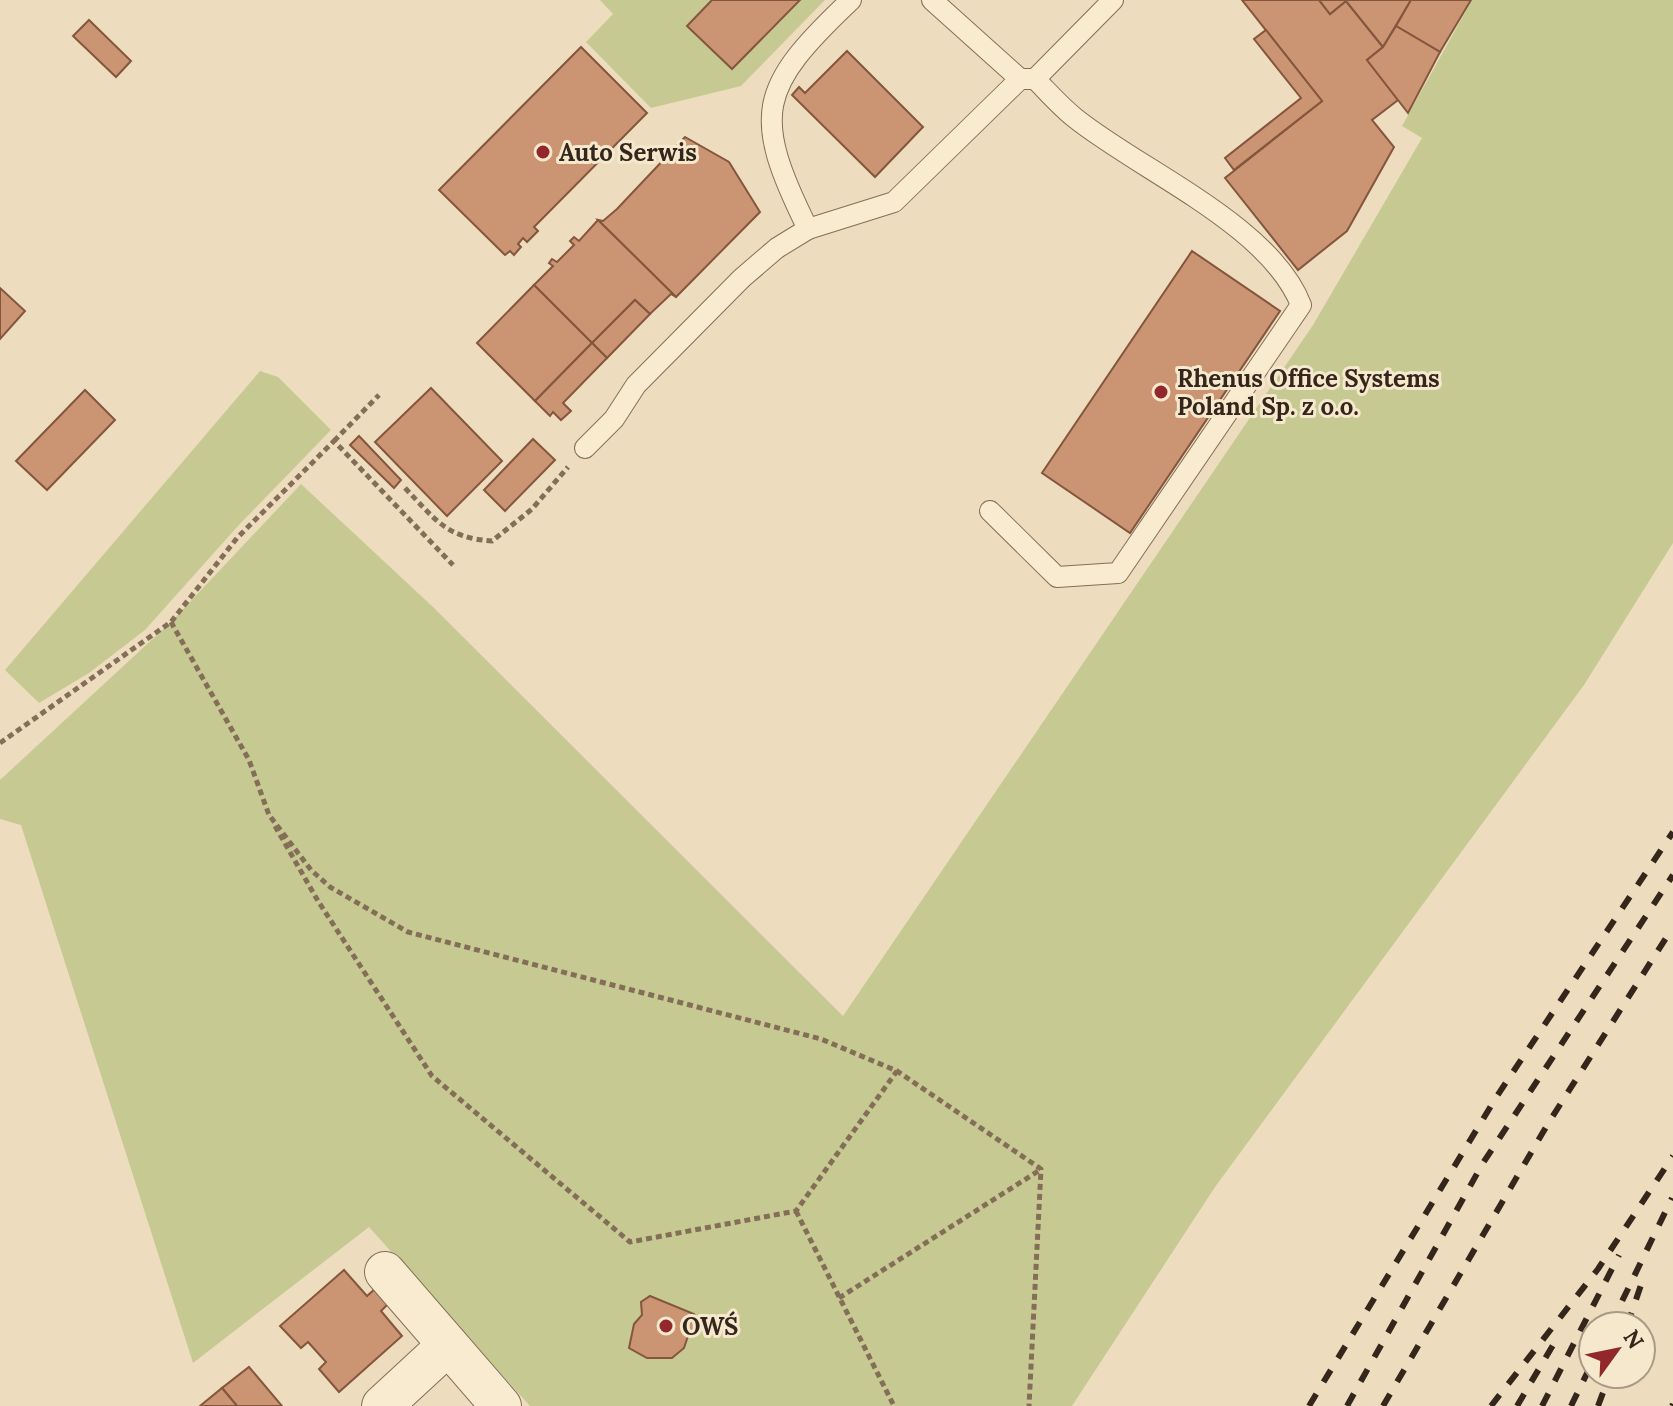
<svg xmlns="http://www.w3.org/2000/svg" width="1673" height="1406" viewBox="0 0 1673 1406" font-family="Lora,serif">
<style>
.green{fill:#c6ca92}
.building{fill:#cb9573;stroke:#84563d;stroke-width:2}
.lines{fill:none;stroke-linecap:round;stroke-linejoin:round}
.service-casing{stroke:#856e57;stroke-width:22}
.minor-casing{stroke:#856e57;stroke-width:42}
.path{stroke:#856e57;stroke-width:5;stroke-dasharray:6 4;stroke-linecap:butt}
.service{stroke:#f8ebd0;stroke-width:20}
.minor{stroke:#f8ebd0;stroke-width:40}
.rail{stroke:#34261b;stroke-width:6;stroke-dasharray:14 14;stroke-linecap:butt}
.poi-dot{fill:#93282c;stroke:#f5e8cd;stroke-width:3}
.labels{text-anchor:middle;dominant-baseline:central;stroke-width:6;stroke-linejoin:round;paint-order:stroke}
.poi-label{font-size:24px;font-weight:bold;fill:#34261b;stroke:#f5e8cd;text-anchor:start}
</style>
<rect width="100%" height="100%" fill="#edddbe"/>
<g class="green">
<polygon points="600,0 825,0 741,86 651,108 586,42 613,14"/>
<polygon points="1472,0 1673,0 1673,543 1584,685 1215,1187 1072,1406 530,1406 369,1227 193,1363 21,825 0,819 0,780 171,622 301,484 432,606 843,1016 1313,325 1422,138 1402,126"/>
<polygon points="260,371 278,377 331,430 237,527 145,630 89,673 39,703 5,670"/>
</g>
<g class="building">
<polygon points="712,0 800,0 732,69 687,26"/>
<polygon points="1242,0 1319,0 1330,14 1346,1 1383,47 1367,60 1398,100 1372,120 1394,147 1347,231 1298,270 1225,178 1322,101"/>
<polygon points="1319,0 1411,0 1383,47 1346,1 1330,14"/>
<polygon points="1411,0 1471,0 1440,52 1396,26"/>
<polygon points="89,20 131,61 116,77 73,36"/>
<polygon points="1396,26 1440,52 1408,113 1367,60 1383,47"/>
<polygon points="1266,30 1322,101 1234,170 1225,158 1301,98 1254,39"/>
<polygon points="581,47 647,113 534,227 538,231 527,242 523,238 518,244 521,247 514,255 510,251 505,255 439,190"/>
<polygon points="847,51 923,127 875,177 792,95 799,87 805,93"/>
<polygon points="685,137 729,162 760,212 676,297 598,220 603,221 617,209"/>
<polygon points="598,220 676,297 671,294 650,314 635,300 592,343 534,285 553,266 549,263 552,259 557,262 574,245 570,241 574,237 579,241"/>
<polygon points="1192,251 1280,311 1130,533 1042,473"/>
<polygon points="534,285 592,343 535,401 477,343"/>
<polygon points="0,288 25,311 0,339"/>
<polygon points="635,300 650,314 607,358 592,343"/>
<polygon points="592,343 607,358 563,403 571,411 561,420 553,412 550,416 535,401"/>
<polygon points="431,388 502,461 447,516 375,442"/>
<polygon points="85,390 115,420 47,490 16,461"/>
<polygon points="359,436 401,480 394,488 350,445"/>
<polygon points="533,439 555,460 505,511 484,490"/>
<polygon points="344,1270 367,1296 376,1288 389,1303 381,1311 402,1336 339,1392 319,1369 326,1362 308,1342 301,1348 280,1326"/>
<polygon points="650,1296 694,1314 698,1320 699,1328 688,1336 684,1348 672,1358 647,1358 629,1348 634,1324 642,1315 641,1302"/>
<polygon points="249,1367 282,1406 237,1406 222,1388"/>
<polygon points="222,1388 237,1406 200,1406"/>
</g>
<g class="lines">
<defs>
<g id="service">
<path d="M851,0C758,88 751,114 808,229L894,202L1020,79"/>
<path d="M932,0L1020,79H1035C1048,92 1060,106 1075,118C1141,171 1270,225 1301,305L1118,573L1057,577L990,511"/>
<polyline points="1035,79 1113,0"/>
<polyline points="585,448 614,419 636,385 742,278 777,248 808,229"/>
</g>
<g id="minor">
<polyline points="385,1272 501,1406"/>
<polyline points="382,1406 448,1345"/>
</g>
</defs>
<use href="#service" class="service-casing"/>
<use href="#minor" class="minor-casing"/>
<g class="path">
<polyline points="334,441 379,395"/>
<path d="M405,488C435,519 446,538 492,541L532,509L568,467"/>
<polyline points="171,622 249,760 269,815 311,870 330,887 408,932 821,1039 897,1071 1041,1169 1029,1406"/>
<polyline points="0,743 171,622 237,538 334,441 453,565"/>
<polyline points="275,826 318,901 432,1076 630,1242 796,1211 897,1071"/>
<polyline points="796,1211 894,1406"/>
<polyline points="839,1298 1040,1170"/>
</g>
<use href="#service" class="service"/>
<use href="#minor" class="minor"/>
<g class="rail">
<polyline points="1610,1326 1672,1198"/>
<polyline points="1627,1326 1642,1282"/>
<polyline points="1309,1406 1497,1096 1673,832"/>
<polyline points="1347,1406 1483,1163 1673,875"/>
<polyline points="1383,1406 1549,1122 1673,927"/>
<polyline points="1491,1406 1598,1269 1673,1156"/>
<polyline points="1517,1406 1559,1335"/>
<polyline points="1542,1406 1619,1255"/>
<polyline points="1571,1406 1593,1361"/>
<polyline points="1598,1406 1610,1374"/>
<polyline points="1672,1406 1673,1404"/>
</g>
</g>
<g class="poi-dot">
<circle cx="543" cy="152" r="8"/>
<circle cx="1161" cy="392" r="8"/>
<circle cx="666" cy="1326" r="8"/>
</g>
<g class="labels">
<g class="poi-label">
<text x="559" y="152">Auto Serwis</text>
<text x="1177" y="378">Rhenus Office Systems<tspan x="1177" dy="28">Poland Sp. z o.o.</tspan></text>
<text x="682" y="1326">OWŚ</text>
</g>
</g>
<g transform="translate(1617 1350) rotate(57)"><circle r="38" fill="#f5e8cd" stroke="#a89a86" stroke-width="2"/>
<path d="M0-6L14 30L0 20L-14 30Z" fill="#93282c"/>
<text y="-12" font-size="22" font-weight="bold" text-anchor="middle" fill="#34261b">N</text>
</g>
</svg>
